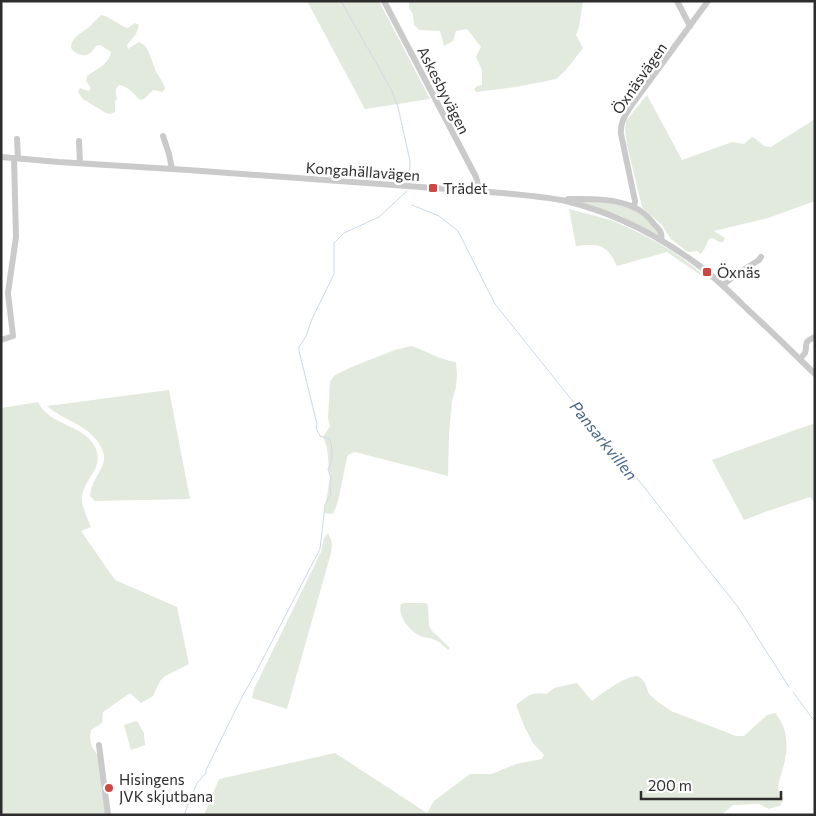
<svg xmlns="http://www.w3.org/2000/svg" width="816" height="816" viewBox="0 0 816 816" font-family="Commissioner,sans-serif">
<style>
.green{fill:#e2e9dd}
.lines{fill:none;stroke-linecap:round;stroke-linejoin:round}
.stream{stroke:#cbd9e7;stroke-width:1}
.minor{stroke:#cacaca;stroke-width:6}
.poi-dot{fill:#cf4745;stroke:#fff;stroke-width:2}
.labels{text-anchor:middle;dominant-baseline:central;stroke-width:5;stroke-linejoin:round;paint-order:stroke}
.street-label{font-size:15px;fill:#2d2d2d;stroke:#fff}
.poi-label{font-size:15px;fill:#2d2d2d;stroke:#fff;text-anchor:start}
.water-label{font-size:16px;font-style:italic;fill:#466785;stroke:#fff}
</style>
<rect width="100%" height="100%" fill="#fff"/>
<g class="green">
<polygon points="307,1 379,1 430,99 365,109"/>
<polygon points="408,1 583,1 579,27 576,35 583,48 566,70 556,79 516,87 476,92 474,89 477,86 482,85 482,70 476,57 481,47 467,29 456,31 453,41 444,46 440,31 420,30 414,25 413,14 409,8 409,2"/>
<path d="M101,15C111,17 118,25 128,28L135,23L139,25L136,34L127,45L128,49L139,42C149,46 150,57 154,66C156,74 163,80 165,89L162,92L153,90L144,99L140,100C134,94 128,86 119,85C115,89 115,92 117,98L115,102V112L111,114L106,113L83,99L78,92L80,88L89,91L91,88L86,81L87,76C96,69 109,65 111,52L100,45L96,46C89,58 80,58 71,48C71,37 82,33 89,27C93,23 97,19 101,15Z"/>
<path d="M647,95L682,160L732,142L744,144L751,138L753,137L764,146L771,147L815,119V201L768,218L714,231L725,238L723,242H719L713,238L709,239C706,244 705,251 700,254L698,251L688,252L671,239L661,224L642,207L627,145L625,131L626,121Z"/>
<polygon points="599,201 627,207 638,212 658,229 658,235 621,216 578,202"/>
<path d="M569,209C583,213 597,216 610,220C634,229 658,242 679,256C689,263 698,269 705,278L667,252L617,266C606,243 599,244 576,246Z"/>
<path d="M411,346C427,351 440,360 456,362L457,375L456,387L452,401L449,434L448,476L355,452L348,455L347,458L338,501L333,514L324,513L330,479L327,447L323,437L330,426L328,418L330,382L335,375L354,366L395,350Z"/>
<path d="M169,390L190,499L95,501L90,496C91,490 92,484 96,478C99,472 103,467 104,460C105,455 102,449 100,445C88,424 64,421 47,406Z"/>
<path d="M38,402C49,426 84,424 95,447C105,468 84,478 82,497C81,504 88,520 91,527L81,531L115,580L177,607L189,664L165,676L160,681L153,696L141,703L130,693L103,712L102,723L91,730L90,738L92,747L101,760V787L106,815H1V408Z"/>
<polygon points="815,423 815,503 810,497 765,512 744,520 712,460"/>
<polygon points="328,533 332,542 331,553 287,709 252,698 254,689 321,552 324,538"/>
<path d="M405,603H426L428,605L429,625L431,630L450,648L448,650C445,647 442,644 439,642C433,638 426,638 420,636C410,631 397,616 401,604Z"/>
<path d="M637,676L642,679L645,683L649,694L658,702L671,711L736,736H744L767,715L775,713C790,730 788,752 782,772C780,778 777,786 779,792C780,794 782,796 784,798L780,806L769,809L759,804L733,805L721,815H204L219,779L335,753L427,813L434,801L470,774H491L516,764L542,759L544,755L533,743L525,728L516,705C527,696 532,691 547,694L554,688L577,683L592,701C604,692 622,678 637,676Z"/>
<polygon points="137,721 144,733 145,745 131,750 124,725"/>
</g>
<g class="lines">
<g class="stream">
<polyline points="341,1 392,91 398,107 410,161 409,182"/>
<polyline points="412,205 439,216 458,231 495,304 591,424 645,488 691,548 738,607 789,687"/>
<polyline points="793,692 815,722"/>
<path d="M184,815L197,783L206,773V770L242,697L255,674L320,549L325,505L328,499L331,495L330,486L331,478L328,469C334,458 332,450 330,439L320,436L316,428L317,424L299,351V347L306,336L312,319L334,274V243L344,233L379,217L407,191"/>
</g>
<g class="minor">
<polyline points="384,1 476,177 480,192"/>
<polyline points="677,1 690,26"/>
<polyline points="163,136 169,154 172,169"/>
<polyline points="17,139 18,158"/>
<polyline points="79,141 80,163"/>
<path d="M1,157L59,162L188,170L502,193C523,195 545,197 566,201C615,213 661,237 701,267C718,280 732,294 746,308C770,330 792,352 815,374"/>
<path d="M567,200L568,199C588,199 614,198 633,207C641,210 649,217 654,224C659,229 663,233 661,240"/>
<path d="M634,207L635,201L621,134C620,122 625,116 631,106L708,1"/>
<polyline points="723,285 737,274 759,260 761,257"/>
<polyline points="1,340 13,336 8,293 16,237 14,158"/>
<path d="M800,359C801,358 804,354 805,353C808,343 802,343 815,337"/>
<polyline points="99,745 108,815"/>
</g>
</g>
<g class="poi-dot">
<rect x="428" y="183" width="10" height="10" rx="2.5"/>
<rect x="702" y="267" width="10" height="10" rx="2.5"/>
<circle cx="109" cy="788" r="5"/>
</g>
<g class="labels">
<g class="street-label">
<text transform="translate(639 78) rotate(-55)">Öxnäsvägen</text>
<text transform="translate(444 90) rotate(63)">Askesbyvägen</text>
<text transform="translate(363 171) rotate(4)">Kongahällavägen</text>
</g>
<g class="poi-label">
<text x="443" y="188">Trädet</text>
<text x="717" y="272">Öxnäs</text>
<text x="119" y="779">Hisingens<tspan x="119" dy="17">JVK skjutbana</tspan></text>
</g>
<g class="water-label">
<text transform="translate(604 440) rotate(51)">Pansarkvillen</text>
</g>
</g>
<rect width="816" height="816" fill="none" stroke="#2d2d2d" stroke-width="5"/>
<path d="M641 791v8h140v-8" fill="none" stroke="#2d2d2d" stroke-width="2.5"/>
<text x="648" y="791" font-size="15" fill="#2d2d2d" stroke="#ffffff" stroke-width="4" paint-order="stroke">200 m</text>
</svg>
